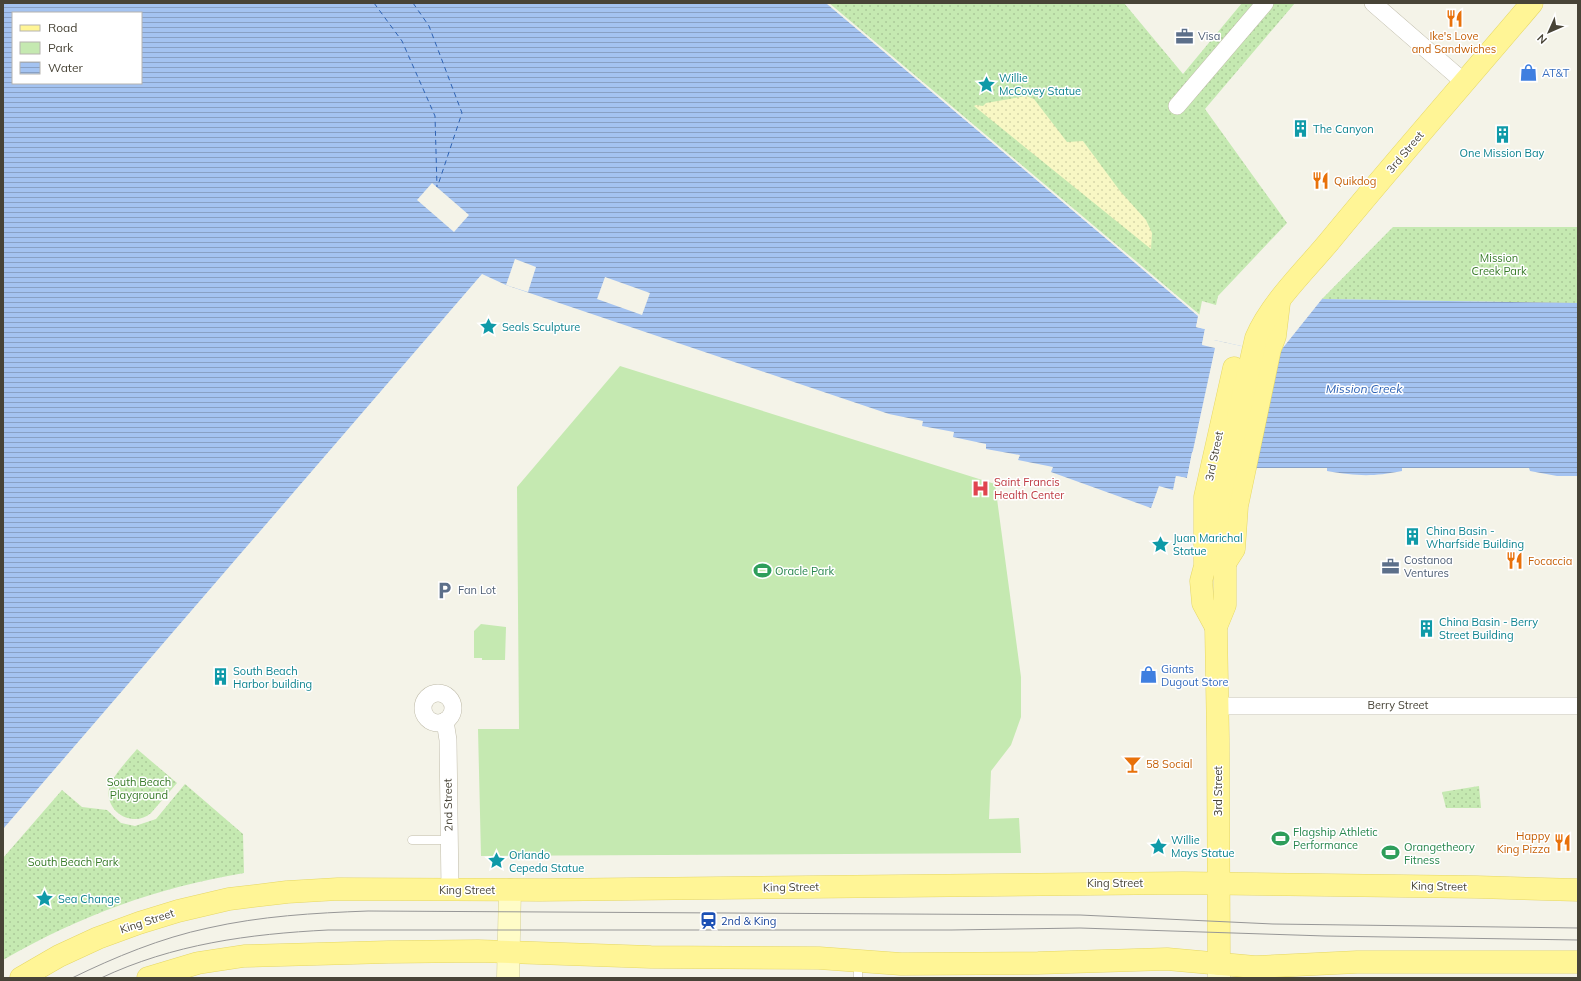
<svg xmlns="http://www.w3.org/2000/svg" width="1581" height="981" viewBox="0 0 1581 981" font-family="Mulish,sans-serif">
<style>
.green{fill:url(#green-dots)}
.sand{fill:url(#sand-dots)}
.pitch{fill:#c5e9b1}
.water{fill:url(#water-rules);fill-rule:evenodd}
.pier{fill:#f4f3e8}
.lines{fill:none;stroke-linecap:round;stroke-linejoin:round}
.ferry{stroke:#2e63b5;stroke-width:1;stroke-dasharray:5 4;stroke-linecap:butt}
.lane-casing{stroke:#c0bcaa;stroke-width:9}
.street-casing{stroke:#c0bcaa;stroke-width:18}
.secondary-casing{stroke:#d5d098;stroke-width:23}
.primary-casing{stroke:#e5d765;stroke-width:23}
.lane{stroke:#fff;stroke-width:8}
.street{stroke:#fff;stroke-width:17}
.secondary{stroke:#fffcc7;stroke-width:22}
.primary{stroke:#fff596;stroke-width:22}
.tram{stroke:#979797;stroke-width:1}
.labels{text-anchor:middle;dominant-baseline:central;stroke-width:3;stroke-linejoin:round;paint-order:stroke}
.service-label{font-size:11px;fill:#4e5e75;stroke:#fff;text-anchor:start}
.food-label{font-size:11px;fill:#c56008;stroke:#fff;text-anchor:start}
.shop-label{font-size:11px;fill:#366cbe;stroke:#fff;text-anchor:start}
.culture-label{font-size:11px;fill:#0d838f;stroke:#fff;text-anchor:start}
.street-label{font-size:11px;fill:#484437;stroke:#fff}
.park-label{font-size:11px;fill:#387b29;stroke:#fff}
.health-label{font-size:11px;fill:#be3a42;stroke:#fff;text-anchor:start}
.leisure-label{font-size:11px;fill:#27864d;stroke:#fff;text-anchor:start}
.transit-label{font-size:11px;fill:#164399;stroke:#fff;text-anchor:start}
.water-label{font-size:12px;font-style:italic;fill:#2e63b5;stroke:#fff}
</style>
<defs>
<pattern id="green-dots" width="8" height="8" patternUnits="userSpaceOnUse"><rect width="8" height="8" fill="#c5e9b1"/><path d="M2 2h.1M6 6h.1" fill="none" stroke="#abc999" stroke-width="1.8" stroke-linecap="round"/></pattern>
<pattern id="sand-dots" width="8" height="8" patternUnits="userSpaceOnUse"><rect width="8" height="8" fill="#f8f7c4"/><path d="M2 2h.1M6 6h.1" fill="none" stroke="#d6d5a9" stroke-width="1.8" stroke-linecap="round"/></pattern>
<pattern id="water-rules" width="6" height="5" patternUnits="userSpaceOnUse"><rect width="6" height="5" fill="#a4c3f1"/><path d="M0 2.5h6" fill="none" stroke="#88a0c4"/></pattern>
</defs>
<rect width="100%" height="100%" fill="#f4f3e8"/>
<g class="green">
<polygon points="826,3 1124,3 1183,74 1242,3 1295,3 1205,109 1287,223 1218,296 1216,305 1202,301 1199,316"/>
<polygon points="1393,227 1578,227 1578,303 1322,299"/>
<path d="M137,749L177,783L151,813C134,828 105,813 109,789C111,777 129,759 137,749Z"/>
<path d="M185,784L243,834L244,873C156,888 81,915 3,960V858L62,790L82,807L107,810L121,823L135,826L156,819Z"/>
<polygon points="1479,786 1481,808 1446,808 1442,792"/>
</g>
<polygon class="sand" points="1026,96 1034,99 1067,142 1083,141 1120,191 1146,220 1152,233 1151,249 974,106 976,105 983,106 986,103"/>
<g class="pitch">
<polygon points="620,366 995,484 1021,677 1021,717 1011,745 991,771 989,819 1019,818 1021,853 481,856 478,729 519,729 517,487"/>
<polygon points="481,624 506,627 505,660 482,660 482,658 474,658 474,631"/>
</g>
<path class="water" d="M3,3H826L1199,316L1196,327L1205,329L1202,344L1212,347L1214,340L1278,354L1322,299L1578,303V476H1557L1530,471L1529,468H1402V471C1372,477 1357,476 1327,471V468H1253V465L1192,452L1187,478L1176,476L1173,490L1159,486L1151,508L1051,472L1053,467L1018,460L1020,455L986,449V444L953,437L954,432L922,426L923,421L889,414L506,285L482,274L3,829ZM13,13H141V83H13Z"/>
<g class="pier">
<polygon points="826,3 829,3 1200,315 1198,326 1207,329 1204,343 1211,345 1214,338 1214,340 1278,354 1242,464 1193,454 1189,479 1178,479 1175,490 1173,492 1176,476 1187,478 1215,348 1202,345 1205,329 1196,327 1198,316"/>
<polygon points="432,183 469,215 454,232 417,200"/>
<polygon points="515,259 536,267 528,292 506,285"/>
<polygon points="605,277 650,293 642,315 597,299"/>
</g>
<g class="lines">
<g class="ferry">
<polyline points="374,3 402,41 435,116 437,187"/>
<polyline points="413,3 429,26 462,113 438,185"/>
</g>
<defs>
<g id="lane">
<polyline points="412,840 449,840"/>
<polyline points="858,962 858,978"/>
</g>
<g id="street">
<polyline points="1373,3 1464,82"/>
<polyline points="1177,106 1265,3"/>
<circle cx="438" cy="708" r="15"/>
<polyline points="1218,706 1578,706"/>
<polyline points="445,721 448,740 450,890"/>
</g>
<g id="secondary">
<polyline points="508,978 510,890"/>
<polyline points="1219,978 1219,964"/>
</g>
<g id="primary">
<polyline points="1225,563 1234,549 1237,506 1270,349 1275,336 1279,303"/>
<polyline points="1216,627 1203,603 1201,581 1205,566 1205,497 1234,368"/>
<path d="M1219,964L1218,739L1216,627L1225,605V563L1218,544L1217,522L1219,501L1256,338C1272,301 1308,268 1333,237C1398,158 1466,81 1532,3"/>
<polyline points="21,978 59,956 98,938 139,923 178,911 229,899 287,892 338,889 540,890 1183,883 1477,887 1578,890"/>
<polyline points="148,978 198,963 244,956 388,952 478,951 651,957 819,958 901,964 1038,963 1167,959 1255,967 1357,962 1578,962"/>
</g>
</defs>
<use href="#lane" class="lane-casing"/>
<use href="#street" class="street-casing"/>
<use href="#secondary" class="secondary-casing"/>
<use href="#primary" class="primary-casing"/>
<use href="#lane" class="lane"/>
<use href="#street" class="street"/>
<use href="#secondary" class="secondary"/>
<use href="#primary" class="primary"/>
<g class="tram">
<path d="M72,978C115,957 161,938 208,928C261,916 314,913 368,911L1080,915L1273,924L1578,928"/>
<path d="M101,978C173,944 249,934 328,930H951L1080,928L1325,936L1578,940"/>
</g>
</g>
<defs>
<symbol id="restaurant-bare" viewBox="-9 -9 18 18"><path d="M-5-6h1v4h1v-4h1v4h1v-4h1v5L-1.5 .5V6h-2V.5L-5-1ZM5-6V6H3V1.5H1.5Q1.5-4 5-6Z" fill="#e8710a" stroke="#fff" stroke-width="2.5" paint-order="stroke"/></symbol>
<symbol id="office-bare" viewBox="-9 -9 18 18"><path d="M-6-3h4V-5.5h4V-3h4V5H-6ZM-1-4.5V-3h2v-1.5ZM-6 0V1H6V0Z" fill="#5c6f8a" stroke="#fff" stroke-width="2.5" paint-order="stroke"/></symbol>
<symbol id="shop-bare" viewBox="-9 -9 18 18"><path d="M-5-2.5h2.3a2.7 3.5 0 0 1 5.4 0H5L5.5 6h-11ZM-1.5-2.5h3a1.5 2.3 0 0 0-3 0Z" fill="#3f7fe0" stroke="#fff" stroke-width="2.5" paint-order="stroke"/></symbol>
<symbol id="sight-bare" viewBox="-9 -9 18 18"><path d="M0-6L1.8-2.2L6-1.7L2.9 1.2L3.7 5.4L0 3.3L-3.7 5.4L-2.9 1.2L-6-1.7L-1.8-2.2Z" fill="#0f9aa8" stroke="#fff" stroke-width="2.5" paint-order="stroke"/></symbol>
<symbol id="building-bare" viewBox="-9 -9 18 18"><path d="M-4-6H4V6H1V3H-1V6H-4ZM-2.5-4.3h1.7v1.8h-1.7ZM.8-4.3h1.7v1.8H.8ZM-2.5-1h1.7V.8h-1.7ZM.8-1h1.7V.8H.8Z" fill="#0f9aa8" stroke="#fff" stroke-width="2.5" paint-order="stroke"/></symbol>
<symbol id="hospital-bare" viewBox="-9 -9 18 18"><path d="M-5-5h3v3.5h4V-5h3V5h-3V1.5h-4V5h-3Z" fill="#e0444e" stroke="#fff" stroke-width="2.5" paint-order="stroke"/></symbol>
<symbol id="stadium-bare" viewBox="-9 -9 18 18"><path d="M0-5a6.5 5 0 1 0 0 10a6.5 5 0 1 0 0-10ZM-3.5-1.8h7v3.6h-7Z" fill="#2e9e5b" stroke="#fff" stroke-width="2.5" paint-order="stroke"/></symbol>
<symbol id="parking-bare" viewBox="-9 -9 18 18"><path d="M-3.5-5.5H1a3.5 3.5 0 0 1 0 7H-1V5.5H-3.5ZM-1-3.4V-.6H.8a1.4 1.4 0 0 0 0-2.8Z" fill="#5c6f8a" stroke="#fff" stroke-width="2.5" paint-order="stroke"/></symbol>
<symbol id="bar-bare" viewBox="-9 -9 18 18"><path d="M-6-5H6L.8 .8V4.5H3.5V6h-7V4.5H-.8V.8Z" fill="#e8710a" stroke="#fff" stroke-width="2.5" paint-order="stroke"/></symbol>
<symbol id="station-bare" viewBox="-9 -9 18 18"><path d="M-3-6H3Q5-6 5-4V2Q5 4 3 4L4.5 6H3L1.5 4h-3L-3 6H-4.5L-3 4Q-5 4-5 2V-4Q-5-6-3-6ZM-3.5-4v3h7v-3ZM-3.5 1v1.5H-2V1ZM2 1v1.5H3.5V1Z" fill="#1a4fb4" stroke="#fff" stroke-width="2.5" paint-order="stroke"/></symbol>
</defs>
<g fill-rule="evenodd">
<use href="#restaurant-bare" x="1442" y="6" width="25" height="25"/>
<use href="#office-bare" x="1172" y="24" width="25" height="25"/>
<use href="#shop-bare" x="1516" y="60" width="25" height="25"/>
<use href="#sight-bare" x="974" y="72" width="25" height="25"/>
<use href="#building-bare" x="1288" y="116" width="25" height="25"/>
<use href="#building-bare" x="1490" y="122" width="25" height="25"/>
<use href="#restaurant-bare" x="1308" y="168" width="25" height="25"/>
<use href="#sight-bare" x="476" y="314" width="25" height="25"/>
<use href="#hospital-bare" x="968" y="476" width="25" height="25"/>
<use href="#building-bare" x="1400" y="524" width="25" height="25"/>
<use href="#sight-bare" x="1148" y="532" width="25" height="25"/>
<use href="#restaurant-bare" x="1502" y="548" width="25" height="25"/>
<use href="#office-bare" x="1378" y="554" width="25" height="25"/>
<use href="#stadium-bare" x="750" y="558" width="25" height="25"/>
<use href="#parking-bare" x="432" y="578" width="25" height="25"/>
<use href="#building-bare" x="1414" y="616" width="25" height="25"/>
<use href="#shop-bare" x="1136" y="662" width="25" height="25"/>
<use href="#building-bare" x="208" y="664" width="25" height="25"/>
<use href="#bar-bare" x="1120" y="752" width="25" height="25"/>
<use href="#stadium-bare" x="1268" y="826" width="25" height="25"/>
<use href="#restaurant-bare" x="1550" y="830" width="25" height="25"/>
<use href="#sight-bare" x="1146" y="834" width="25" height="25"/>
<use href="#stadium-bare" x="1378" y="840" width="25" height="25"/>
<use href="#sight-bare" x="484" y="848" width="25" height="25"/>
<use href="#sight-bare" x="32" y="886" width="25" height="25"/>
<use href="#station-bare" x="696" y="908" width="25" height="25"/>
</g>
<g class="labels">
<g class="service-label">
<text x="1198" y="36">Visa</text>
<text x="1404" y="560">Costanoa<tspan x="1404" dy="13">Ventures</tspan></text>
<text x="458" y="590">Fan Lot</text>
</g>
<g class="food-label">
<text x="1454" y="36" text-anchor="middle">Ike's Love<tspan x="1454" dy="13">and Sandwiches</tspan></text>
<text x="1334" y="181">Quikdog</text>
<text x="1528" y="561">Focaccia</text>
<text x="1146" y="764">58 Social</text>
<text x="1550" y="836" text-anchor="end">Happy<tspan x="1550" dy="13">King Pizza</tspan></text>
</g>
<g class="shop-label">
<text x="1542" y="73">AT&amp;T</text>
<text x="1161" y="669">Giants<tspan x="1161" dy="13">Dugout Store</tspan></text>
</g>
<g class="culture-label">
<text x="999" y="78">Willie<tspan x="999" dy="13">McCovey Statue</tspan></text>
<text x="1313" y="129">The Canyon</text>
<text x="1502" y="153" text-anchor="middle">One Mission Bay</text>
<text x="502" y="327">Seals Sculpture</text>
<text x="1426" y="531">China Basin -<tspan x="1426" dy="13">Wharfside Building</tspan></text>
<text x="1173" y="538">Juan Marichal<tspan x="1173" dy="13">Statue</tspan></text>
<text x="1439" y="622">China Basin - Berry<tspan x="1439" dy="13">Street Building</tspan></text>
<text x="233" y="671">South Beach<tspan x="233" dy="13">Harbor building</tspan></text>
<text x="1171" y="840">Willie<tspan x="1171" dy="13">Mays Statue</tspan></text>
<text x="509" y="855">Orlando<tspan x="509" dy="13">Cepeda Statue</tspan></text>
<text x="58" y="899">Sea Change</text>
</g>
<g class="street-label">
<text transform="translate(1405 152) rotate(-50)">3rd Street</text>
<text transform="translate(1214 456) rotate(-78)">3rd Street</text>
<text x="1398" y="705">Berry Street</text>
<text transform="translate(1218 791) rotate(-90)">3rd Street</text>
<text transform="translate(448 805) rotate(-91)">2nd Street</text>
<text x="1115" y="883">King Street</text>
<text transform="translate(1439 886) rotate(1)">King Street</text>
<text transform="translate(791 887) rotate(-1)">King Street</text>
<text x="467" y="890">King Street</text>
<text transform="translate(147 921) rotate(-18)">King Street</text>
</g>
<g class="park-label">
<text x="1499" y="258">Mission<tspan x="1499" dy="13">Creek Park</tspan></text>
<text x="139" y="782">South Beach<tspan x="139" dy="13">Playground</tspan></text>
<text x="73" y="862">South Beach Park</text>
</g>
<g class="health-label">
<text x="994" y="482">Saint Francis<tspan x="994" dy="13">Health Center</tspan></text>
</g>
<g class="leisure-label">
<text x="775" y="571">Oracle Park</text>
<text x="1293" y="832">Flagship Athletic<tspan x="1293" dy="13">Performance</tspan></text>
<text x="1404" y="847">Orangetheory<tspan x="1404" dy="13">Fitness</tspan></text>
</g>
<g class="transit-label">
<text x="721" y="921">2nd &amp; King</text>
</g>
<g class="water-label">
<text x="1364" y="388">Mission Creek</text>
</g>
</g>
<rect width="1581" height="981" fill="none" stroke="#484437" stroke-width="8"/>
<rect x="12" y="12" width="130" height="72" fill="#ffffff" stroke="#b6b4af"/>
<rect x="20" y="25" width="20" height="6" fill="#fff596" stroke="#b6b4af"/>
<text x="48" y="32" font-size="12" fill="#484437">Road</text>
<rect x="20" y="42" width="20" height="12" fill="#c5e9b1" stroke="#b6b4af"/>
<text x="48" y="52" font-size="12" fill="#484437">Park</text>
<rect x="20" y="62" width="20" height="12" fill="url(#water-rules)" stroke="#b6b4af"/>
<text x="48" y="72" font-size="12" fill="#484437">Water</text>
<g transform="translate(1549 32) rotate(225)" stroke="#ffffff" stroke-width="3" paint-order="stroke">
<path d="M0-3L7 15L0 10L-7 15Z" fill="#484437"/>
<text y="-6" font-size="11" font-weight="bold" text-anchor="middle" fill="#484437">N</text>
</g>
</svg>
